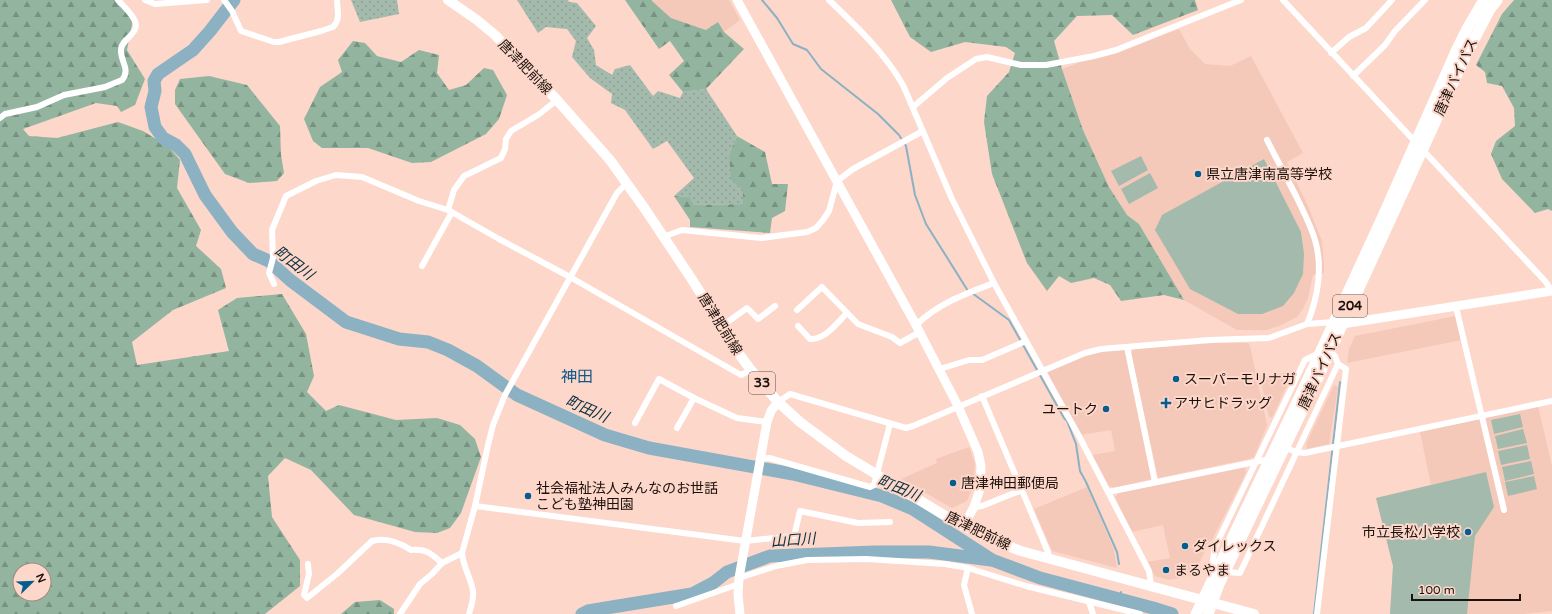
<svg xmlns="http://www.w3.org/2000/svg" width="1552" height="614" viewBox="0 0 1552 614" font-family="'Varela Round','Noto Sans JP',sans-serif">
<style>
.built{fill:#f5c9b9}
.grass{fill:url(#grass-dots)}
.forest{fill:url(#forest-firs);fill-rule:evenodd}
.pitch{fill:#a4baac}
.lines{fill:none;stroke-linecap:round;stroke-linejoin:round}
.stream{stroke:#8bb1c3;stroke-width:2}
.river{stroke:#8bb1c3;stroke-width:13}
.street{stroke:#fff;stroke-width:6}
.secondary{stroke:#fff;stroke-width:9}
.primary{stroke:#fff;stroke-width:10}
.highway{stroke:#fff;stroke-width:11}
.poi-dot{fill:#045d8e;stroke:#fcd7ca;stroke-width:1.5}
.labels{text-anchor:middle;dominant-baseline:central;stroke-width:4;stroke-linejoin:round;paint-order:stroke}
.shield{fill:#fcd7ca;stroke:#604c45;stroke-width:1}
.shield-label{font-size:13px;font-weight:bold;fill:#1d110c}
.street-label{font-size:14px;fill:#1d110c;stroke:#fcd7ca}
.poi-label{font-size:14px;fill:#1d110c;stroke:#fcd7ca;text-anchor:start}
.water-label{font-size:15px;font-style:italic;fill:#0b2f3d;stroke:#fcd7ca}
.quarter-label{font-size:16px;fill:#105a87;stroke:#fcd7ca}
</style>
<defs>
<pattern id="grass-dots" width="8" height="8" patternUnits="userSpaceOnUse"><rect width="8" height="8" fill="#a4baac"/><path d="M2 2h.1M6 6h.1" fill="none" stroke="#8d9f93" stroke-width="1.8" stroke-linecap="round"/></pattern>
<pattern id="forest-firs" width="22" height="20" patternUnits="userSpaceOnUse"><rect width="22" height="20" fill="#93b5a0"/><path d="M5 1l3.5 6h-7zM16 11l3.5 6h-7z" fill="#779281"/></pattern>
</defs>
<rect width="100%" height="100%" fill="#fcd7ca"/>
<g class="built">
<polygon points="652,0 729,0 740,20 724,32 706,30 671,18 652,1"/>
<polygon points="1179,29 1190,49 1205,64 1230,66 1251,56 1303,153 1287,162 1308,206 1322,241 1324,265 1324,273 1313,275 1308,298 1303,309 1297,317 1279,326 1266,330 1237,330 1184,300 1139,224 1127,215 1109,187 1083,130 1062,69 1081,62 1118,53"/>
<polygon points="1456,316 1462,340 1347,363 1349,349 1355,336"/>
<polygon points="1216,343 1248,343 1250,346 1267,425 1254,457 1249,459 1158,478 1131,353 1134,349"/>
<polygon points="1125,350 1152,479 1115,488 1109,486 1092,455 1115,451 1111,430 1081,435 1048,374 1049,370 1085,355 1100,351"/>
<polygon points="1292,371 1293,372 1272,418 1269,417 1260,378"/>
<polygon points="1334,385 1338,387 1329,444 1307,449 1306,447 1307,442"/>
<polygon points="1538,406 1552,466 1552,611 1524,614 1390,614 1393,566 1376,498 1431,485 1420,432"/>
<polygon points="969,447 975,464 973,486 967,501 952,508 901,479 937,463 936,459"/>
<polygon points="1245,467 1246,473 1212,540 1209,542 1194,575 1169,580 1155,576 1147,562 1170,558 1163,525 1132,532 1115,497 1119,493"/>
<polygon points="1087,487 1114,550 1117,568 1052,551 1034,509"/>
</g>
<g class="grass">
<polygon points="351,0 397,0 399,14 360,22"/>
<polygon points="517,0 568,0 569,2 577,3 596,26 587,38 594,50 596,65 612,75 615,69 630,65 653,96 658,91 680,98 683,92 706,89 737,136 729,154 743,190 743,204 694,205 688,197 674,196 694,178 667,141 653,149 625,110 611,103 612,94 590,78 572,57 576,41 567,29 546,27 538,33"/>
</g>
<g class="forest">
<path d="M0,0H115L133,20L127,50L145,79L135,105L121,112L117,106L96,103L23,129L29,136L57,138L118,122L143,131L169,147L180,160L177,188L201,230L196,246L221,269L226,288L173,310L132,342L137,365L229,351L218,310L237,298L282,294L306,334L314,376L307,392L326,411L339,405L396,420L437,418L460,425L475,439L481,457L461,513L450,528L437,533L415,532L354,515L311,470L285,458L268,476L272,517L300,560V586L265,614H0ZM20,570H44V594H20Z"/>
<polygon points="625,0 652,0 652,1 671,18 706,30 718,22 724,32 744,49 706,89 683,92 669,75 684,61 670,41 659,49"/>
<polygon points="891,0 1195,0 1198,10 1133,35 1112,15 1077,16 1054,41 1062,69 1083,130 1109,187 1127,215 1139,224 1184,300 1164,295 1121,301 1110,285 1094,278 1071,283 1059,276 1047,291 1027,263 992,174 984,122 987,96 1009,72 1015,53 1006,47 965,42 931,52 910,37"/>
<polygon points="1514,0 1552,0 1552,211 1548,209 1535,213 1502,179 1491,154 1496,141 1515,126 1514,108 1502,86 1487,83 1485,72 1476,65 1502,14"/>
<polygon points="353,41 365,43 377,56 401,62 419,50 439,55 437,73 449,90 466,85 484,68 493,70 507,95 499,119 486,134 431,162 412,163 368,148 322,148 313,141 304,119 320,87 342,72 338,60"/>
<polygon points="209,76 247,85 280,126 281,155 284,173 277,181 249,183 225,174 175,104 175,90 180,79"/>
<polygon points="737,136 765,152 772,184 788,184 785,211 772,218 770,233 690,227 690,220 674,196 689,197 694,205 743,204 743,190 731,180 729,154"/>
<polygon points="380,600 394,609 394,614 341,614 355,602"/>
</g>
<g class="pitch">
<polygon points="1141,156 1148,170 1119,186 1111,171"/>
<polygon points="1264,159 1301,232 1304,254 1303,274 1294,293 1283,306 1262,314 1238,314 1190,289 1155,230 1162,215"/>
<polygon points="1150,173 1158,188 1129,204 1121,189"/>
<polygon points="1520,414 1523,427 1494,434 1491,420"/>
<polygon points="1523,429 1527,443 1498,449 1495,436"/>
<polygon points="1527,445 1530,459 1501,465 1498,451"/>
<polygon points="1531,461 1534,474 1505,481 1502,467"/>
<polygon points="1486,472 1494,507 1475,536 1467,614 1390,614 1393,566 1376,498"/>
<polygon points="1534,476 1537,489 1508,496 1505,482"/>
</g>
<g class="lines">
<g class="stream">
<polyline points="762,0 777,18 793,44 807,50 821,69 878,114 899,135 906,146 915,195 926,224 968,291"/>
<polyline points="972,293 1009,320 1064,418 1067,421 1076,444 1080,471 1086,482 1117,552 1119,564"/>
<polyline points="1121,592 1121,600"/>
<polyline points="1314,614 1340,382"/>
</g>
<g class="river">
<polyline points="234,0 210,31 193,50 158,74 154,81 155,91 151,107 155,127 163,138 176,145 185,154 205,195 232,232 253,254 269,261 290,280 346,322 399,339 428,342 448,350 477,366 517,395 605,435 649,448 793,474 882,496 913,509 992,560 1040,578 1153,608 1172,614"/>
<polyline points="582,614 588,611 612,607 692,594 713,583 727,572 770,556 875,552 929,552 991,560"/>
</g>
<g class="street">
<polyline points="145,0 155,4 207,0"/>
<path d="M224,0L232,11L241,31L274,42H279L321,31L333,27C341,20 337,9 337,0"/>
<path d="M829,0C856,26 884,52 903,85L952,199L994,283L1080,438L1149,571L1151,585"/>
<polyline points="1283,0 1545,281 1552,291"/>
<polyline points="1331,53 1349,37 1366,28 1392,0"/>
<polyline points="1353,76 1385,45 1395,31 1425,0"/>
<polyline points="913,107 947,78 976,59 987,57 1021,65 1046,65 1094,56 1116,50 1241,0"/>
<path d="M0,118L5,114L37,107L64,95L105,87L122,80C131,69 120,61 121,50C121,40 135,36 136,26C136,17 124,7 118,0"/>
<path d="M1267,140C1277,160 1288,180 1298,200C1304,213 1311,226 1315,240C1323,267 1318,298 1307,324"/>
<polyline points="448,210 454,190 464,176 501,158 505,149 506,139 511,131 538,115 557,100"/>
<polyline points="663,237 682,230 761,238 807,232 816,228 823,220 829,211 837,181 853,169 923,131"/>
<polyline points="422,266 452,212"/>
<polyline points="274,284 269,273 273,258 272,230 286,196 316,181 336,175 362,177 419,201 448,210 499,239 570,277 741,375 751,370"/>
<polyline points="1456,307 1504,510"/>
<polyline points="797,310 822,287 858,324 892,337 900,343 920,332"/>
<path d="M916,325C939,303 965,294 994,283"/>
<polyline points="722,326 747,308 758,319 775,306"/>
<path d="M798,326L810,339C825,340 837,323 847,313"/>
<polyline points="1127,347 1155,482"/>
<polyline points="940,369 969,360 982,360 1026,341"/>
<polyline points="982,396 1048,552 1049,559"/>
<polyline points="778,402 790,394 906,428 913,426 1085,353 1101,349 1209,340 1269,338 1307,324 1334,322"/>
<polyline points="635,423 659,379 694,398 737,418 767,422"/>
<polyline points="677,428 694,398"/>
<polyline points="1284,447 1296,452 1305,453 1552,401"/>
<polyline points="761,459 769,458 870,487 874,485 890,424"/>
<polyline points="1108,492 1270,459"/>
<polyline points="475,506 745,541 794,536 800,511 858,523 890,522"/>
<polyline points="974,507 982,506 1022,490"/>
<path d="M308,564L309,574L304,595L307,598L337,574L372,541C386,537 399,542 411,550C427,549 430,553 442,563L462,553"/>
<polyline points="968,568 964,585 972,614"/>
<polyline points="1215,571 1213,560 1215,547 1305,360 1319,353"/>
<polyline points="1225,572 1240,573 1338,364"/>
<polyline points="739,578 776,566 807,560 866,559 945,564 968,568 1026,586 1140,614"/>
<polyline points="1089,602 1093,614"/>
<polyline points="676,606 739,584"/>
<polyline points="400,614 420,584 432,574 442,563"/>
<path d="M469,614C471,607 474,599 473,591C471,578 463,567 462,553L475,506L488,445L493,425L505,395L617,193L627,183"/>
<polyline points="1317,614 1346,369 1338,364 1335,356 1329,352"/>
</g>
<g class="secondary">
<polyline points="737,0 916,325 958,406 978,452 981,466 980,489 974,507 964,525"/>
<polyline points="1338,323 1342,324 1552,291"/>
<polyline points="740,614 738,595 739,578 767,422 771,411 778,402"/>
</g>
<polyline class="primary" points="448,0 477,20 495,35 557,100 610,160 645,209 691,278 739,354 751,370 778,402 800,422 846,456 949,518 989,539 1021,551 1254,614"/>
<g class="highway">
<polyline points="1196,614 1307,381 1383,216 1457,49 1468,27 1484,0"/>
<polyline points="1208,614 1219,584 1314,386 1466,55 1490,9 1497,0"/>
</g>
</g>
<g class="poi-dot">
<circle cx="1198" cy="174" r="4"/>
<circle cx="1176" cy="379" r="4"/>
<path d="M1164 397h4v4h4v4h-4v4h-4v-4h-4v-4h4z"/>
<circle cx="1106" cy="409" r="4"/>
<circle cx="953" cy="483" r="4"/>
<circle cx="528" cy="496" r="4"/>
<circle cx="1468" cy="532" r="4"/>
<circle cx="1185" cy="546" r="4"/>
<circle cx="1166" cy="570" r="4"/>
</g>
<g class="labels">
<g class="shield">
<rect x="1333" y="295" width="34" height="22" rx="3"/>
<rect x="749" y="372" width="26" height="22" rx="3"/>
</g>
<g class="shield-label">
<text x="1350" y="306">204</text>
<text x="762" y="383">33</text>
</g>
<g class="street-label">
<text transform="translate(525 67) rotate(46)">唐津肥前線</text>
<text transform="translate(1456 77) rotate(-65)">唐津バイパス</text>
<text transform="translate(720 324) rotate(58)">唐津肥前線</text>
<text transform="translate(1320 371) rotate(-65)">唐津バイパス</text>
<text transform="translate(978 531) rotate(26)">唐津肥前線</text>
</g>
<g class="poi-label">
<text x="1206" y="174">県立唐津南高等学校</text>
<text x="1184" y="379">スーパーモリナガ</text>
<text x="1174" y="403">アサヒドラッグ</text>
<text x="1098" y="409" text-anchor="end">ユートク</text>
<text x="961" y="483">唐津神田郵便局</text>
<text x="536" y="488">社会福祉法人みんなのお世話<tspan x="536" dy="16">こども塾神田園</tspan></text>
<text x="1460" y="532" text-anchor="end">市立長松小学校</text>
<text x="1193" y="546">ダイレックス</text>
<text x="1174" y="570">まるやま</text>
</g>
<g class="water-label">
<text transform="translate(294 263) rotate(37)">町田川</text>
<text transform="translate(587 409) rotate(24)">町田川</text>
<text transform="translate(899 488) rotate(22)">町田川</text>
<text transform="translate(793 540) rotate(-4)">山口川</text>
</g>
<g class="quarter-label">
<text x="577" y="377">神田</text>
</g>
</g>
<g transform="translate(32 582) rotate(67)"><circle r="19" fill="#fcd7ca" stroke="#a3887e"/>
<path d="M0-3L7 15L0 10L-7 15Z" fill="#045d8e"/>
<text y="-6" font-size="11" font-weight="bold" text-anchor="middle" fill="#1d110c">N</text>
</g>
<path d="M1412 594v6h108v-6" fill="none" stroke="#1d110c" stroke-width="2"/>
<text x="1418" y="594" font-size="12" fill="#1d110c" stroke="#fcd7ca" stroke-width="3" paint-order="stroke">100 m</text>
</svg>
